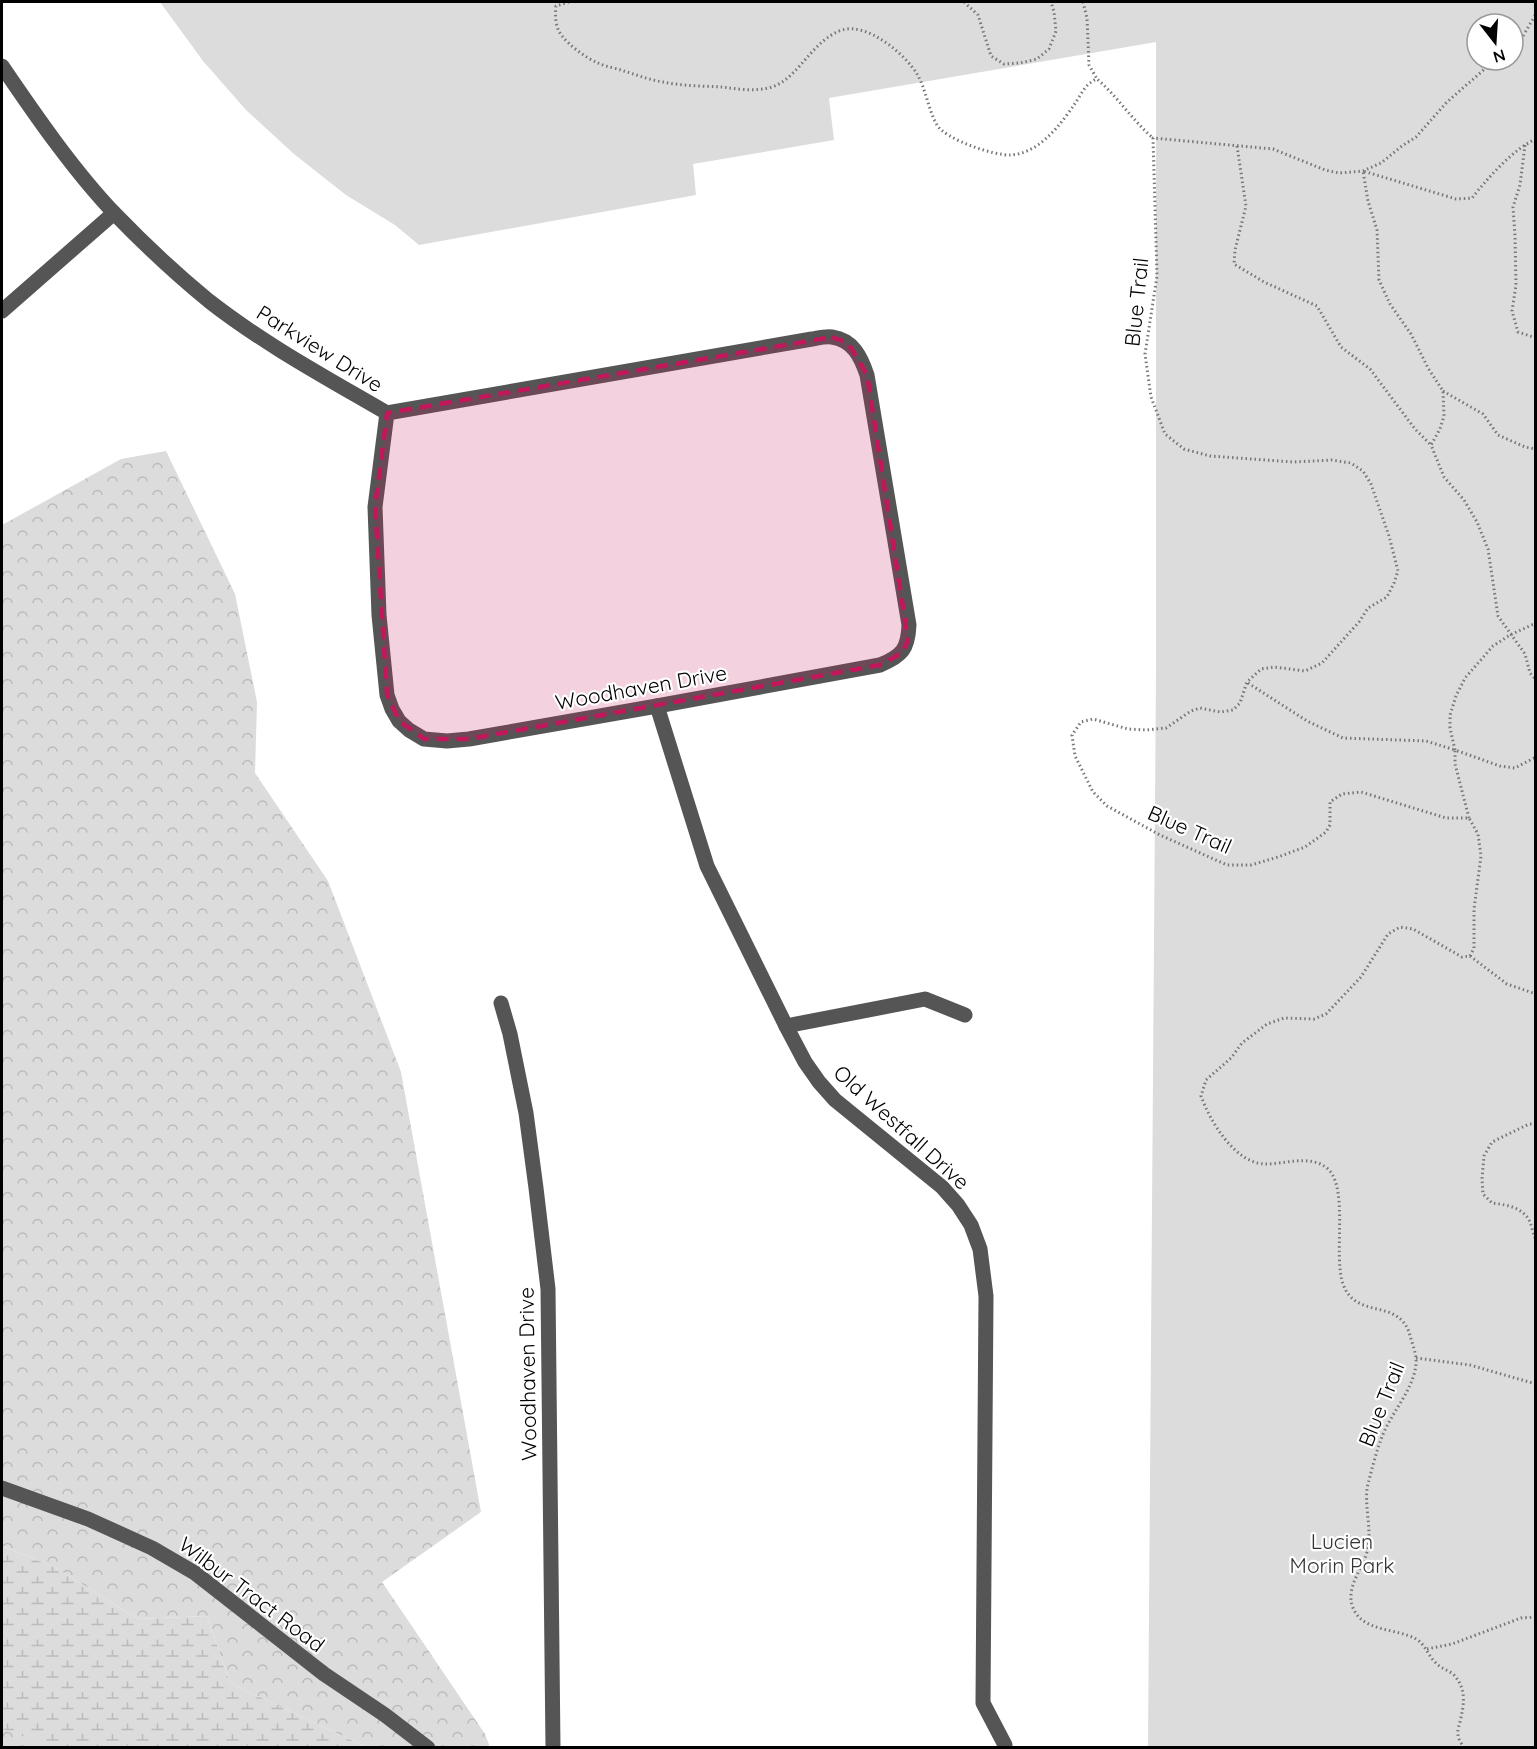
<svg xmlns="http://www.w3.org/2000/svg" width="1537" height="1749" viewBox="0 0 1537 1749" font-family="Quicksand,sans-serif">
<style>
.forest{fill:url(#forest-crowns)}
.wetland{fill:url(#wetland-marsh)}
.park{fill:#dcdcdc;fill-rule:evenodd}
.lines{fill:none;stroke-linecap:round;stroke-linejoin:round}
.path{stroke:#777;stroke-width:3;stroke-dasharray:1.5 3;stroke-linecap:butt}
.minor{stroke:#555;stroke-width:15}
.marked{fill:#c2185b;fill-opacity:0.2;stroke:#c2185b;stroke-width:4.5;stroke-dasharray:12 8;stroke-linejoin:round}
.labels{text-anchor:middle;dominant-baseline:central;stroke-width:4.5;stroke-linejoin:round;paint-order:stroke}
.street-label{font-size:21px;fill:#000;stroke:#fff}
.park-label{font-size:21px;fill:#333;stroke:#fff}
</style>
<defs>
<pattern id="forest-crowns" width="20" height="18" patternUnits="userSpaceOnUse" patternTransform="scale(1.5)"><rect width="20" height="18" fill="#dcdcdc"/><path d="M2 6a3 3 0 1 1 6 0M12 15a3 3 0 1 1 6 0" fill="none" stroke="#bbb"/></pattern>
<pattern id="wetland-marsh" width="20" height="14" patternUnits="userSpaceOnUse" patternTransform="scale(1.5)"><rect width="20" height="14" fill="#dcdcdc"/><path d="M1 5h8M5 5V1M11 12h8M15 12V8" fill="none" stroke="#bbb"/></pattern>
</defs>
<rect width="100%" height="100%" fill="#fff"/>
<g class="forest">
<polygon points="166,451 235,594 257,702 255,773 328,881 401,1072 481,1512 382,1582 485,1734 490,1747 366,1747 230,1683 207,1616 138,1619 54,1567 2,1546 2,525 121,459"/>
<polygon points="2,1729 55,1747 2,1747"/>
</g>
<polygon class="wetland" points="2,1546 54,1567 138,1619 207,1616 230,1683 366,1747 55,1748 2,1729"/>
<path class="park" d="M160,2H1535V1747H1148L1156,673V42L829,98L834,140L693,164L696,195L419,245L395,225L346,195L294,154L246,110L203,61ZM1477,24H1513V60H1477Z"/>
<g class="lines">
<g class="path">
<path d="M569,2L556,6C555,16 555,27 562,36C570,46 586,58 598,63C606,67 616,68 624,71C637,75 650,80 663,82C682,86 703,86 722,87C738,89 756,92 772,87C799,78 812,40 842,30C867,22 905,54 917,74C926,89 928,109 937,125C945,139 994,156 1011,155C1040,153 1061,124 1076,102C1082,93 1086,83 1097,79C1118,97 1132,120 1153,138"/>
<polyline points="964,2 978,15 991,56 1004,64 1020,63 1037,59 1049,49 1056,31 1054,12 1051,2"/>
<polyline points="1083,2 1087,18 1089,65 1097,79"/>
<polyline points="1513,45 1523,36 1536,14"/>
<path d="M1536,139C1513,149 1487,179 1472,198L1456,199L1363,171L1368,201L1377,230L1379,280L1390,304L1411,334L1428,368L1443,391L1444,416L1440,429L1431,445L1444,477L1464,500L1477,522L1488,549L1498,616L1525,654L1530,673L1536,680"/>
<polyline points="1525,145 1520,185 1513,207 1515,236 1516,285 1512,311 1518,332 1536,338"/>
<polyline points="1237,146 1246,206 1235,250 1234,264 1264,282 1317,306 1341,347 1370,369 1415,429 1431,445"/>
<polyline points="1443,391 1483,414 1498,435 1525,447 1536,449"/>
<polyline points="1248,683 1307,721 1343,738 1426,741 1455,750"/>
<polyline points="1455,750 1450,728 1450,715 1456,696 1465,678 1493,646 1510,635 1536,623"/>
<polyline points="1469,818 1455,764 1455,750 1500,766 1515,768 1536,757"/>
<polyline points="1470,956 1507,984 1536,994"/>
<path d="M1536,1124H1529L1492,1142L1484,1156L1482,1179L1483,1194L1492,1203C1507,1205 1523,1207 1530,1222C1532,1227 1533,1234 1536,1240"/>
<polyline points="1416,1358 1470,1365 1536,1384"/>
<polyline points="1427,1649 1452,1644 1521,1618 1536,1617"/>
<path d="M1464,1748C1462,1744 1458,1739 1458,1735C1457,1731 1459,1726 1460,1722C1464,1704 1467,1690 1454,1675C1449,1670 1441,1669 1436,1663C1428,1656 1426,1645 1416,1639C1396,1628 1363,1632 1353,1608C1345,1588 1362,1570 1367,1552C1373,1530 1363,1503 1368,1484C1372,1469 1376,1452 1382,1437C1391,1412 1418,1385 1416,1358C1415,1350 1411,1340 1409,1332C1396,1298 1356,1320 1343,1284C1333,1255 1349,1189 1328,1169C1311,1154 1286,1164 1266,1164C1235,1164 1210,1121 1201,1096L1206,1080L1231,1058L1242,1043L1267,1024L1284,1018L1314,1019L1326,1014L1361,977L1388,934L1400,927L1413,929L1462,957L1470,956L1474,948V909L1481,856L1478,834L1469,818H1446L1361,792L1342,794L1330,802V825L1326,832L1305,847L1278,857L1251,865H1227L1160,835L1107,806L1093,792L1075,756L1072,735L1081,722L1093,719L1128,729L1147,730L1166,728L1191,711L1200,708L1220,712L1233,710L1240,703L1247,682L1261,669L1274,667L1305,671L1322,663L1359,622L1368,608L1387,597L1394,583L1398,571L1389,536L1371,484L1363,471L1351,463L1332,460L1293,462L1210,456L1184,449L1165,434L1151,397L1145,354L1157,276L1153,138L1273,149L1325,170L1339,173L1363,171L1381,163L1402,146L1416,137L1447,102L1495,60"/>
</g>
<g class="minor">
<path d="M2,66C36,116 74,171 115,214C145,245 176,274 209,301C264,344 327,378 387,413L812,339C818,338 826,336 832,337C853,340 861,357 867,375L909,625C908,649 902,656 880,665L657,706L469,739L447,741L424,739L409,730L399,721L392,709L387,695L379,615L375,507L387,413"/>
<polyline points="2,311 114,213"/>
<polyline points="657,706 707,866 786,1026 805,1062 819,1082 835,1100 942,1187 958,1205 971,1225 980,1249 986,1296 983,1703 1005,1745"/>
<polyline points="501,1003 510,1034 526,1113 536,1188 548,1289 553,1748"/>
<polyline points="786,1026 925,999 965,1015"/>
<polyline points="2,1488 88,1519 152,1548 195,1573 324,1674 385,1715 428,1748"/>
</g>
</g>
<path class="marked" d="M832,337L848,343L867,375L908,640L902,653L880,665L469,739H424L399,721L387,695L375,507L387,413Z"/>
<g class="labels">
<g class="street-label">
<text transform="translate(1136 302) rotate(-84)">Blue Trail</text>
<text transform="translate(320 348) rotate(32)">Parkview Drive</text>
<text transform="translate(641 687) rotate(-10)">Woodhaven Drive</text>
<text transform="translate(1190 829) rotate(24)">Blue Trail</text>
<text transform="translate(902 1127) rotate(42)">Old Westfall Drive</text>
<text transform="translate(527 1374) rotate(-91)">Woodhaven Drive</text>
<text transform="translate(1381 1404) rotate(-68)">Blue Trail</text>
<text transform="translate(252 1594) rotate(37)">Wilbur Tract Road</text>
</g>
<g class="park-label">
<text x="1342" y="1541">Lucien<tspan x="1342" dy="24">Morin Park</tspan></text>
</g>
</g>
<rect width="1537" height="1749" fill="none" stroke="#000000" stroke-width="6"/>
<g transform="translate(1495 42) rotate(163)"><circle r="28" fill="#ffffff" stroke="#999999" stroke-width="1.5"/>
<path d="M0-4.5L10 22L0 15L-10 22Z" fill="#000000"/>
<text y="-9" font-size="16" font-weight="bold" text-anchor="middle" fill="#000000">N</text>
</g>
</svg>
